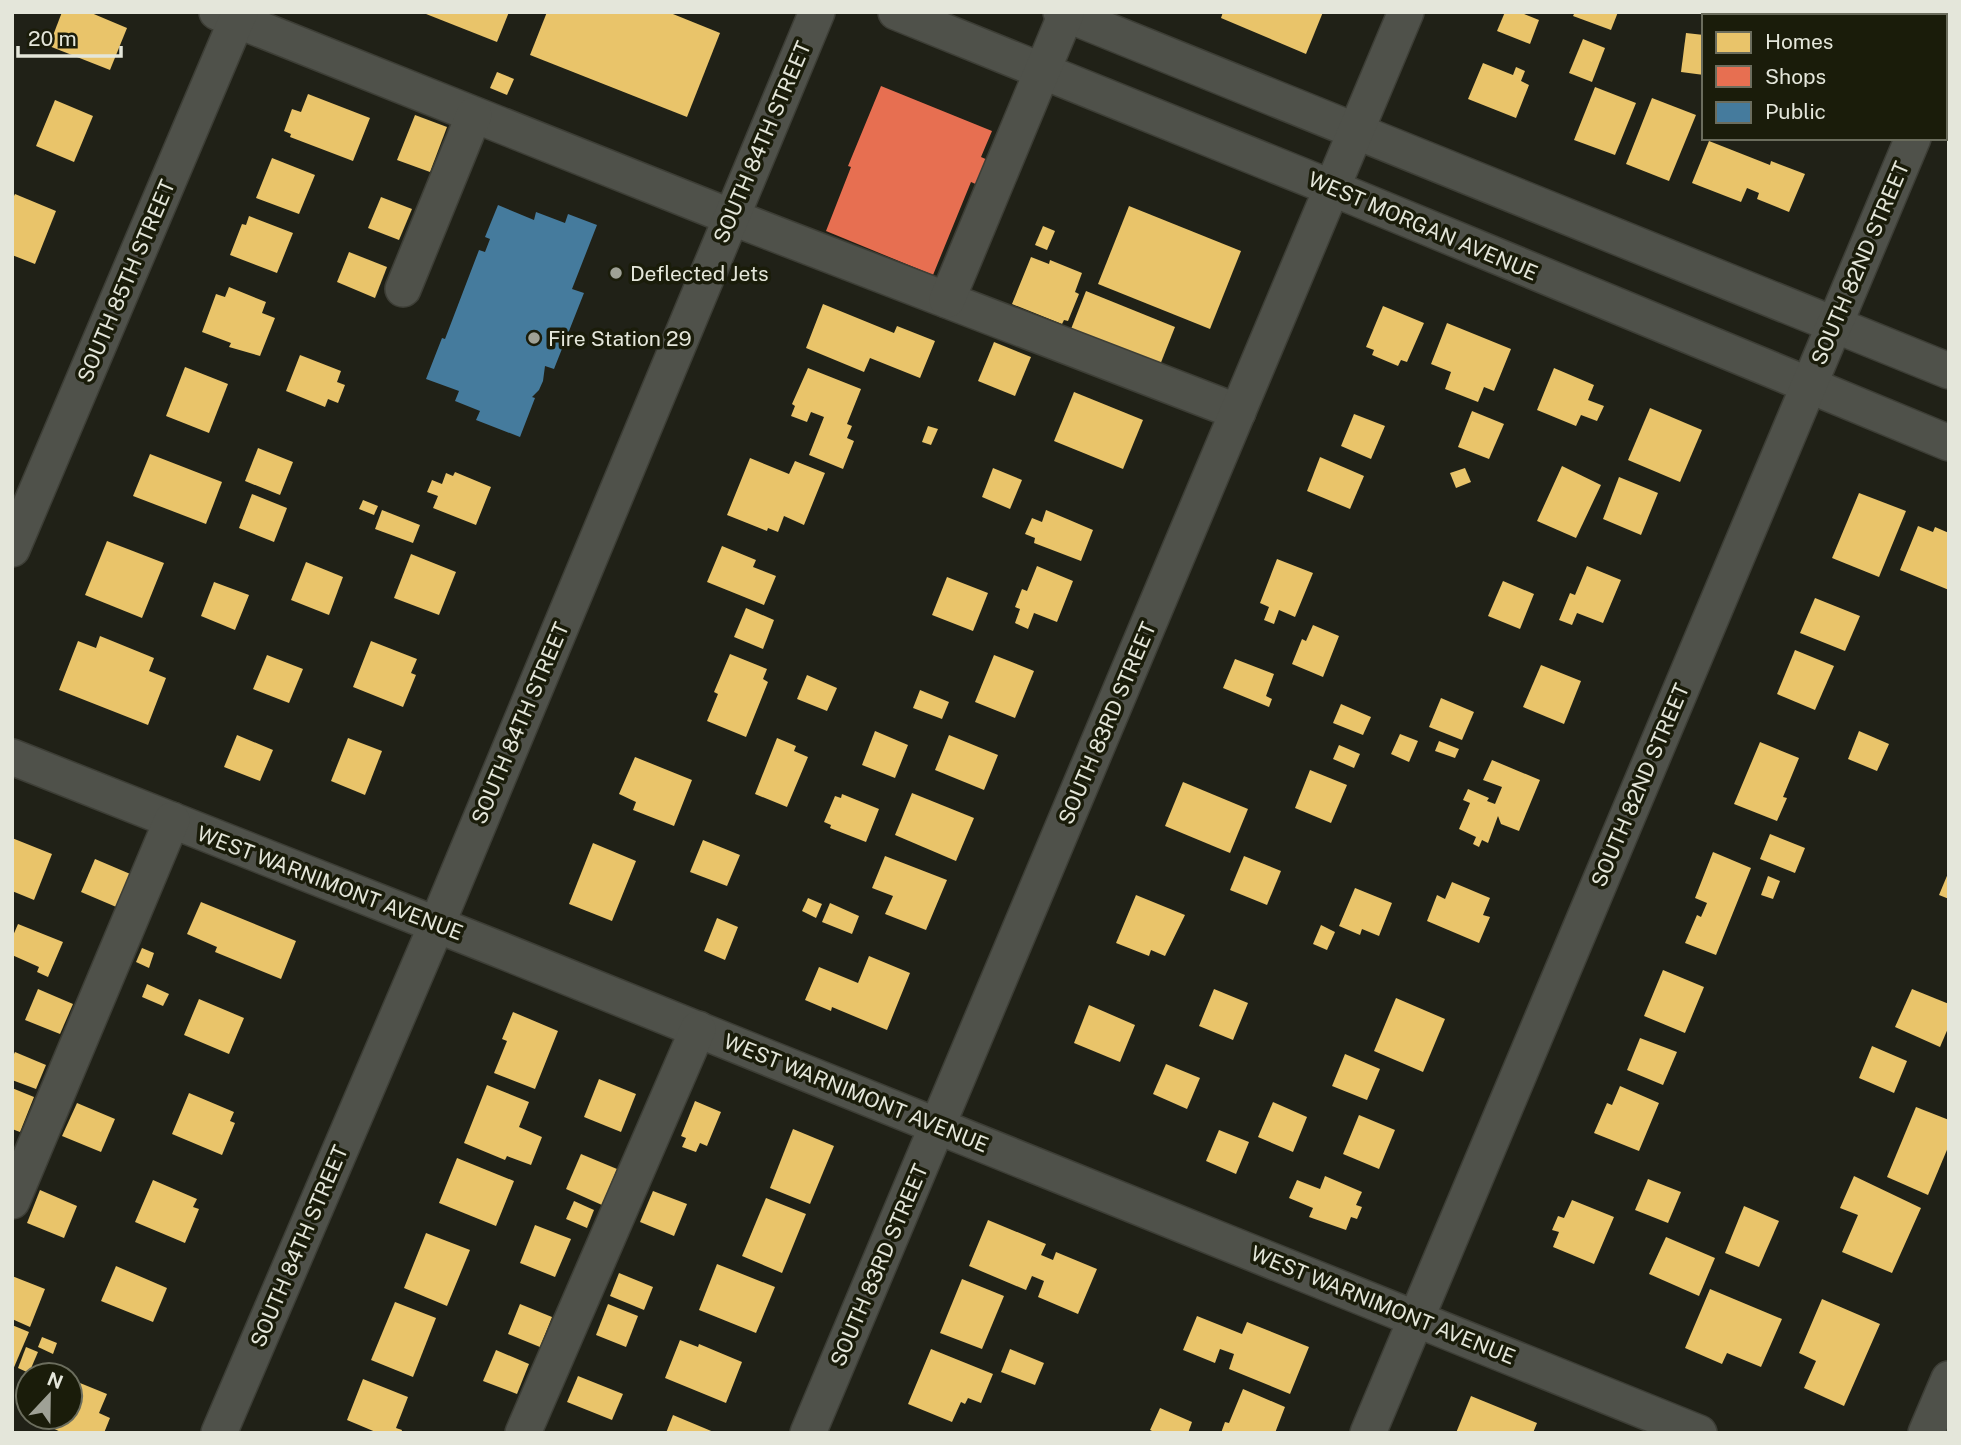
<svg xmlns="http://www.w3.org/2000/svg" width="1961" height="1445" viewBox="0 0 1961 1445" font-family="'Public Sans',sans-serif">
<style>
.homes{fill:#e9c46a}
.shops{fill:#e76f51}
.public{fill:#457b9d}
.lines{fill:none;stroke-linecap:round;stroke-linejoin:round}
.minor-casing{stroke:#3d3e36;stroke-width:38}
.minor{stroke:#4f514a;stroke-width:35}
.poi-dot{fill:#9fa196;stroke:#1a1c0a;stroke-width:2.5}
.labels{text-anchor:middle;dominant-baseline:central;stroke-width:7;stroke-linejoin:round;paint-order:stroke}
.street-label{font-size:21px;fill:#e4e6da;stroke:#1a1c0a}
.poi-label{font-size:21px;fill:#e4e6da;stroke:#1a1c0a;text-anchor:start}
</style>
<rect width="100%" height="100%" fill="#202117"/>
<g class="homes">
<polygon points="62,12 89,12 127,28 110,70 49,46"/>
<polygon points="421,12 509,12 497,42"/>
<polygon points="547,12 668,12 720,33 687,117 530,55"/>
<polygon points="1223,12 1323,12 1306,54 1221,18"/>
<polygon points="1505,12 1519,12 1539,20 1530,44 1497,31"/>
<polygon points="1575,12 1618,12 1611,30 1573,16"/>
<polygon points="1715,12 1759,12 1758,16 1714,16"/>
<polygon points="1686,33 1704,35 1704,75 1681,72"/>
<polygon points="1583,39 1605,48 1592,82 1569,73"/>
<polygon points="1483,63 1513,75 1516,67 1525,71 1521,81 1529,85 1516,118 1468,99"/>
<polygon points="497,72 514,79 507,95 490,88"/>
<polygon points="1595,87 1636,103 1615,155 1574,140"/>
<polygon points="308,94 370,118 353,161 290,137 291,134 284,131 292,109 301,112"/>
<polygon points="1652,98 1696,115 1669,181 1626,164"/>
<polygon points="55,100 93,116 74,162 36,146"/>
<polygon points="415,115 447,127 430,172 397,160"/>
<polygon points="1709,141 1770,165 1771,161 1805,174 1789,212 1757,199 1759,193 1747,188 1741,202 1692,183"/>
<polygon points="272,158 315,175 299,214 256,198"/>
<polygon points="15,194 56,211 35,264 12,255 12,200"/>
<polygon points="381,197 412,209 399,240 368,228"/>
<polygon points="1129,206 1241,251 1210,329 1098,284"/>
<polygon points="249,216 293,233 277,273 230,255 242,224 246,225"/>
<polygon points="1043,226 1055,231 1047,250 1035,245"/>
<polygon points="349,252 387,267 375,298 337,282"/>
<polygon points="1031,257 1049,264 1050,260 1082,273 1075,292 1079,294 1068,321 1064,320 1062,324 1012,304"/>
<polygon points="229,287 266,302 262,313 275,318 260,356 229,347 231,343 202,332 216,294 225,297"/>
<polygon points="1086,291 1175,327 1160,365 1071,329"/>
<polygon points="823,304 894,333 897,326 935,341 920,378 870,358 864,372 806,348"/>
<polygon points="1383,306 1424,323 1407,362 1401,360 1398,366 1372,355 1374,350 1366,347"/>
<polygon points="1447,323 1511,349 1494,391 1484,387 1478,402 1445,389 1451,372 1431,364"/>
<polygon points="994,342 1031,357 1015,396 978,381"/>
<polygon points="300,355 341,371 337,382 345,385 338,403 328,399 325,407 286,391"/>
<polygon points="185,367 228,384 209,433 166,416"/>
<polygon points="808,368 861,389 847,424 852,426 847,438 854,441 843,469 809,455 824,417 811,412 807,422 791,416 795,406 792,404"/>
<polygon points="1554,368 1594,385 1588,400 1604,406 1597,421 1581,415 1576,426 1537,410"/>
<polygon points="1074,392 1143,420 1123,469 1054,441"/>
<polygon points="1650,408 1702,430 1680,482 1628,460"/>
<polygon points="1472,411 1504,424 1489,459 1458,447"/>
<polygon points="1354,414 1385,426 1371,459 1341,446"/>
<polygon points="928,426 938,429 931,445 922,442"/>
<polygon points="258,448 293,462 280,495 245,481"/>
<polygon points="150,454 222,482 206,524 133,496"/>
<polygon points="1320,457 1364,476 1350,509 1307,491"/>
<polygon points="750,458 789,474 795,461 825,473 804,525 784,516 778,532 768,528 767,531 727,515"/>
<polygon points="1562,466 1601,485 1576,538 1537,521"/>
<polygon points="993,468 1022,480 1010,509 982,497"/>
<polygon points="1465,468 1471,482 1456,488 1450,473"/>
<polygon points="455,472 491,487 476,525 433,508 438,496 427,492 432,480 442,484 446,473 453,476"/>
<polygon points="1619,477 1658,493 1641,535 1603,519"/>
<polygon points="1859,493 1906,511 1879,577 1832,558"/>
<polygon points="252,494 287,508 274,542 239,528"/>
<polygon points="363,500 378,506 374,515 359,509"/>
<polygon points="382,510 420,525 413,543 375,529"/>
<polygon points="1046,510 1093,530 1081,561 1034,543 1035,538 1025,534 1032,518 1042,522"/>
<polygon points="1918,526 1933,532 1935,527 1949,533 1949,590 1900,570"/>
<polygon points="107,541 164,563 142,618 85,595"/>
<polygon points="722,546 756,560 753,567 776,576 764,605 707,582"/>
<polygon points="411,554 456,572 439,615 394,598"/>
<polygon points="1277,559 1313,573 1295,617 1279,610 1274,624 1264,620 1269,607 1260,603"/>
<polygon points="306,562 343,577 329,615 291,600"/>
<polygon points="1037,566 1073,581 1057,622 1034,613 1028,629 1015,623 1020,609 1015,607 1022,589 1027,591"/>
<polygon points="1587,566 1621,580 1603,623 1577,613 1572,625 1559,620 1570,593 1575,595"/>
<polygon points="947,577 988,593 973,631 932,615"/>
<polygon points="1503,581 1534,594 1520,629 1488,616"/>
<polygon points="214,582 249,595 235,630 201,616"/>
<polygon points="1815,598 1860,616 1845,651 1800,633"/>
<polygon points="746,608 774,620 763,649 734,637"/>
<polygon points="1313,625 1339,636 1323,677 1292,664 1302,639 1306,641"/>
<polygon points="100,636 154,658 149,671 166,678 148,725 59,690 78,641 96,648"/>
<polygon points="371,641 417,659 411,673 416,675 403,707 353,687"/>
<polygon points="1795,650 1834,666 1815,710 1777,694"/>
<polygon points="730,654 767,669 763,679 768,682 746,737 707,721 718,694 714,692"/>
<polygon points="267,655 303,669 289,703 253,689"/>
<polygon points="994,655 1034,671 1015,718 975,702"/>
<polygon points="1235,659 1274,674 1266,696 1272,699 1269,707 1223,688"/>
<polygon points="1541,665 1581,681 1564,724 1523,707"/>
<polygon points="807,675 837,688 827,711 797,699"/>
<polygon points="920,690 949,702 942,719 913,708"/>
<polygon points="1441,698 1474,712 1462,740 1429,727"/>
<polygon points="1341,704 1371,717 1363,735 1333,723"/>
<polygon points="875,731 908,745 895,778 862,765"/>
<polygon points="1859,731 1889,744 1877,771 1848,759"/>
<polygon points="1400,734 1418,741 1409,762 1391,754"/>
<polygon points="237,735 273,750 260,781 224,767"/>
<polygon points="949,735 998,755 984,790 935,770"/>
<polygon points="348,738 382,751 365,795 331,781"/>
<polygon points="777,738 796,746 794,751 808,757 787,807 755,794"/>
<polygon points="1439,741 1459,749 1455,758 1435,751"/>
<polygon points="1760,742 1799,758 1783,797 1787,798 1777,821 1734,804"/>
<polygon points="1339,745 1360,754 1354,768 1333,759"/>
<polygon points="635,757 692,780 674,826 633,810 636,802 619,794"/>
<polygon points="1492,760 1540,780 1519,831 1501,824 1498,816 1488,843 1482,840 1479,847 1473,844 1476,837 1459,829 1470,803 1463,800 1468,789 1489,798 1487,801 1495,804 1502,787 1483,780"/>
<polygon points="1310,770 1347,785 1331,823 1295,808"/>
<polygon points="1183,782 1248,809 1230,853 1165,826"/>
<polygon points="912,793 974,818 956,861 895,835"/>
<polygon points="842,794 879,809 866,842 830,828 831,825 824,822 835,796 841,798"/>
<polygon points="1770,834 1805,848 1795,873 1760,859"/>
<polygon points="12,838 52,854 34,900 12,891"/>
<polygon points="703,840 740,855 727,886 690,872"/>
<polygon points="593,843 636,861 612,921 569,904"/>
<polygon points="1713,852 1751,868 1716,955 1685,943 1697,915 1701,917 1707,903 1695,898"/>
<polygon points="885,856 947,880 926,930 885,914 893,896 872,888"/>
<polygon points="1244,856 1281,871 1267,905 1230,890"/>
<polygon points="95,859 135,876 121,909 81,892"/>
<polygon points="1949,871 1949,899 1939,895"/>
<polygon points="1768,876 1780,881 1773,899 1761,895"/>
<polygon points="1452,882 1490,898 1483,915 1490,917 1479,943 1427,921 1437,895 1445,899"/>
<polygon points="1355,888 1392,903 1379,936 1362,929 1360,935 1339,926"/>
<polygon points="1136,895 1185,915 1165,956 1151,950 1149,956 1116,943"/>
<polygon points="808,898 822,904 816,918 802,911"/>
<polygon points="201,902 296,941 281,979 215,952 217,947 187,934"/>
<polygon points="830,903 859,916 852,934 822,922"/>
<polygon points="717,918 738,927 725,960 704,951"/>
<polygon points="18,924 63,942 48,977 37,972 39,967 12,955 12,938"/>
<polygon points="1321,925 1335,932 1327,950 1313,944"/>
<polygon points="142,948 154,953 149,968 136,962"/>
<polygon points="869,956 910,973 887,1030 832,1007 831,1011 805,1000 819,967 858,983"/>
<polygon points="1663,970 1704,987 1685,1033 1644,1016"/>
<polygon points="147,984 169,994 163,1006 142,997"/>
<polygon points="38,989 73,1004 60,1034 25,1020"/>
<polygon points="1214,989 1248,1003 1233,1040 1199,1026"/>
<polygon points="1912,989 1949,1004 1949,1026 1940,1047 1895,1027"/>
<polygon points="1396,998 1445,1019 1423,1072 1374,1051"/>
<polygon points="199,999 244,1018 229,1054 184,1035"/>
<polygon points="1089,1005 1135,1025 1120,1062 1074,1043"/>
<polygon points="513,1012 558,1031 535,1089 494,1073 507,1041 502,1039"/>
<polygon points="1640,1038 1677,1052 1663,1085 1627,1070"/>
<polygon points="1872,1046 1907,1061 1894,1093 1859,1078"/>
<polygon points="15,1052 46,1065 36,1089 12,1080 12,1058"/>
<polygon points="1345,1054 1380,1069 1367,1100 1332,1086"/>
<polygon points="1166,1064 1200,1078 1187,1109 1153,1094"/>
<polygon points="599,1079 636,1094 621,1132 584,1117"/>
<polygon points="487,1085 529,1102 519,1127 542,1137 531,1165 507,1156 505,1160 464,1143"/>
<polygon points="1620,1086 1659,1103 1639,1151 1594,1133 1607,1103 1612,1105"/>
<polygon points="12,1088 34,1097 20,1132 12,1129"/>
<polygon points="189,1093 234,1112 230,1121 235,1123 222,1155 172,1134"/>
<polygon points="695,1101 721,1112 707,1146 700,1143 696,1152 682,1147 686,1138 681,1136"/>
<polygon points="1273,1102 1307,1117 1293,1152 1258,1137"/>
<polygon points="77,1103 115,1119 101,1152 62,1136"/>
<polygon points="1916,1107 1949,1120 1949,1145 1928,1195 1887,1177"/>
<polygon points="1359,1115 1395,1130 1379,1169 1343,1154"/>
<polygon points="793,1129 834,1146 810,1204 770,1188"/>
<polygon points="1219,1130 1249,1142 1236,1174 1206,1161"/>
<polygon points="581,1154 617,1169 602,1205 566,1189"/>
<polygon points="457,1158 514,1181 496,1226 439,1203"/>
<polygon points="1325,1176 1362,1192 1356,1205 1362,1207 1357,1219 1351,1217 1346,1230 1309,1217 1313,1208 1289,1198 1297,1180 1320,1189"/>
<polygon points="1854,1176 1921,1208 1892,1273 1842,1252 1858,1215 1840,1208"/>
<polygon points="1648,1179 1681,1192 1668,1223 1635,1210"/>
<polygon points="153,1180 197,1199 193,1207 199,1209 185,1243 135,1222"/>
<polygon points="40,1190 77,1206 64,1238 27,1223"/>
<polygon points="653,1191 687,1204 674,1236 640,1222"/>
<polygon points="766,1198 806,1214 782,1273 742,1256"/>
<polygon points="1572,1200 1614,1217 1594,1264 1553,1247 1559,1232 1552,1230 1558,1216 1564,1218"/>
<polygon points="574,1201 594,1210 587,1228 566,1219"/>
<polygon points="1744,1206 1779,1221 1759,1267 1725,1253"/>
<polygon points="988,1220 1046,1244 1041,1255 1053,1260 1056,1252 1097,1269 1078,1314 1038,1297 1044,1281 1032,1276 1026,1290 969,1266"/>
<polygon points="535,1225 571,1239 555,1277 520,1263"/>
<polygon points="426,1233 470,1250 447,1306 404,1288"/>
<polygon points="1666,1237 1715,1258 1699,1296 1649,1274"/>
<polygon points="717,1264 775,1287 756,1333 699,1310"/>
<polygon points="116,1266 167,1288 153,1322 101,1301"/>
<polygon points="619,1273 653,1287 644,1310 610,1296"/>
<polygon points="12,1276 45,1289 30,1327 12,1319"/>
<polygon points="962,1279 1004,1296 982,1349 940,1333"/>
<polygon points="1710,1289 1782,1319 1761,1367 1727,1353 1722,1364 1685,1348"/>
<polygon points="1822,1299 1880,1324 1844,1406 1804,1388 1816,1361 1799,1353"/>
<polygon points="395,1302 436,1318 413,1377 371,1360"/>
<polygon points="520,1304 552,1317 540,1347 508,1334"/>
<polygon points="608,1304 638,1316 626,1347 596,1335"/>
<polygon points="1197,1316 1242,1334 1247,1322 1309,1347 1290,1394 1229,1369 1234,1354 1220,1349 1215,1363 1183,1350"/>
<polygon points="12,1325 29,1332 12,1372"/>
<polygon points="42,1337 57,1343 53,1354 38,1347"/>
<polygon points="680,1340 698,1347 699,1344 742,1362 726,1403 665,1378"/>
<polygon points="26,1347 38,1352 29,1373 18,1368"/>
<polygon points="931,1349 993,1374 981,1403 968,1398 965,1404 961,1402 952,1422 908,1404"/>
<polygon points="1010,1349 1044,1363 1035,1385 1001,1372"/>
<polygon points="496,1350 529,1364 517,1394 483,1381"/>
<polygon points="578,1376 623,1394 612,1420 567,1402"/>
<polygon points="363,1379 408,1397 396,1428 402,1430 401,1433 378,1433 347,1420"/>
<polygon points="80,1383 107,1394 99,1413 110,1418 104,1433 63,1433 50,1427 54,1417 65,1420 66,1417 70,1417 70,1408"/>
<polygon points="1243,1389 1285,1407 1275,1433 1221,1433 1225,1422 1229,1423"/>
<polygon points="1471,1396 1537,1423 1533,1433 1456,1433"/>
<polygon points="1160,1408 1192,1422 1188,1433 1156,1433 1150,1430"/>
<polygon points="673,1415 716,1433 666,1433"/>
</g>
<polygon class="shops" points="881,86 992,131 981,157 990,161 980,186 971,182 933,275 826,231 851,167 848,166"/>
<polygon class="public" points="498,205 534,220 536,212 565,223 568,214 597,225 572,289 584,293 554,369 545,366 543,381 539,390 532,397 535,398 520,437 476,420 480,411 455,401 459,391 426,379 442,338 445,339 479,250 485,252 490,239 485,237"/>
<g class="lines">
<defs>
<g id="minor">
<polyline points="217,12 731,217 1238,412"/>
<polyline points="896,12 1332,188 1949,443"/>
<polyline points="1061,12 1949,371"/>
<polyline points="1945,61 1949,53"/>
<polyline points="403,289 474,115"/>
<polyline points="947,300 1066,14"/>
<polyline points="12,549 240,12"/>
<polyline points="12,757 498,949 1699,1433"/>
<polyline points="12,1201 172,820"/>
<polyline points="219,1433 437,924 817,12"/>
<polyline points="523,1433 698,1029"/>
<polyline points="808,1433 1406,12"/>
<polyline points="1368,1433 1913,138"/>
<polyline points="1926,1433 1949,1379"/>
</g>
</defs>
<use href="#minor" class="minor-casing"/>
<use href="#minor" class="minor"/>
</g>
<g class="poi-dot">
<circle cx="616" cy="273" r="7"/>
<circle cx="534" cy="338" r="7"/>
</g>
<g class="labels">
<g class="street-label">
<text transform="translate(762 142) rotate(-67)">SOUTH 84TH STREET</text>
<text transform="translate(1423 226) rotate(23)">WEST MORGAN AVENUE</text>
<text transform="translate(1860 263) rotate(-67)">SOUTH 82ND STREET</text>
<text transform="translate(126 281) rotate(-67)">SOUTH 85TH STREET</text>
<text transform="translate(520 723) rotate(-67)">SOUTH 84TH STREET</text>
<text transform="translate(1107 723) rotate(-67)">SOUTH 83RD STREET</text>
<text transform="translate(1640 785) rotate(-67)">SOUTH 82ND STREET</text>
<text transform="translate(330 883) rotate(21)">WEST WARNIMONT AVENUE</text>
<text transform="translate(856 1093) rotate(22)">WEST WARNIMONT AVENUE</text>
<text transform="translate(299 1246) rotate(-67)">SOUTH 84TH STREET</text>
<text transform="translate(879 1265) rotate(-67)">SOUTH 83RD STREET</text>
<text transform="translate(1383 1305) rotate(22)">WEST WARNIMONT AVENUE</text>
</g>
<g class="poi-label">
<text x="630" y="273">Deflected Jets</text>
<text x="548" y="338">Fire Station 29</text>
</g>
</g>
<rect width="1961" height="1445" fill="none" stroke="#e4e6da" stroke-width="28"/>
<rect x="1702" y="14" width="245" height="126" fill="#1a1c0a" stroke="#6b6d5d" stroke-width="2"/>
<rect x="1716" y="32" width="35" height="21" fill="#e9c46a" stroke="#6b6d5d" stroke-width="2"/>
<text x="1765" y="49" font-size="21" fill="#e4e6da">Homes</text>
<rect x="1716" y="66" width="35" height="21" fill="#e76f51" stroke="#6b6d5d" stroke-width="2"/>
<text x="1765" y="84" font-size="21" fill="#e4e6da">Shops</text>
<rect x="1716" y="102" width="35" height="21" fill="#457b9d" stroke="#6b6d5d" stroke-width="2"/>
<text x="1765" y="119" font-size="21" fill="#e4e6da">Public</text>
<g transform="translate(49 1396) rotate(22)"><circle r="33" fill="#1a1c0a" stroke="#6b6d5d" stroke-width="2"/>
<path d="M0-5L12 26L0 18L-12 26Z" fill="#9fa196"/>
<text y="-10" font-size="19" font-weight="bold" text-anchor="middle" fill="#e4e6da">N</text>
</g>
<path d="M18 46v10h103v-10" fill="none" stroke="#e4e6da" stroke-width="3.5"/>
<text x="28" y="46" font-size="21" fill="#e4e6da" stroke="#1a1c0a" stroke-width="5" paint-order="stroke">20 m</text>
</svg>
